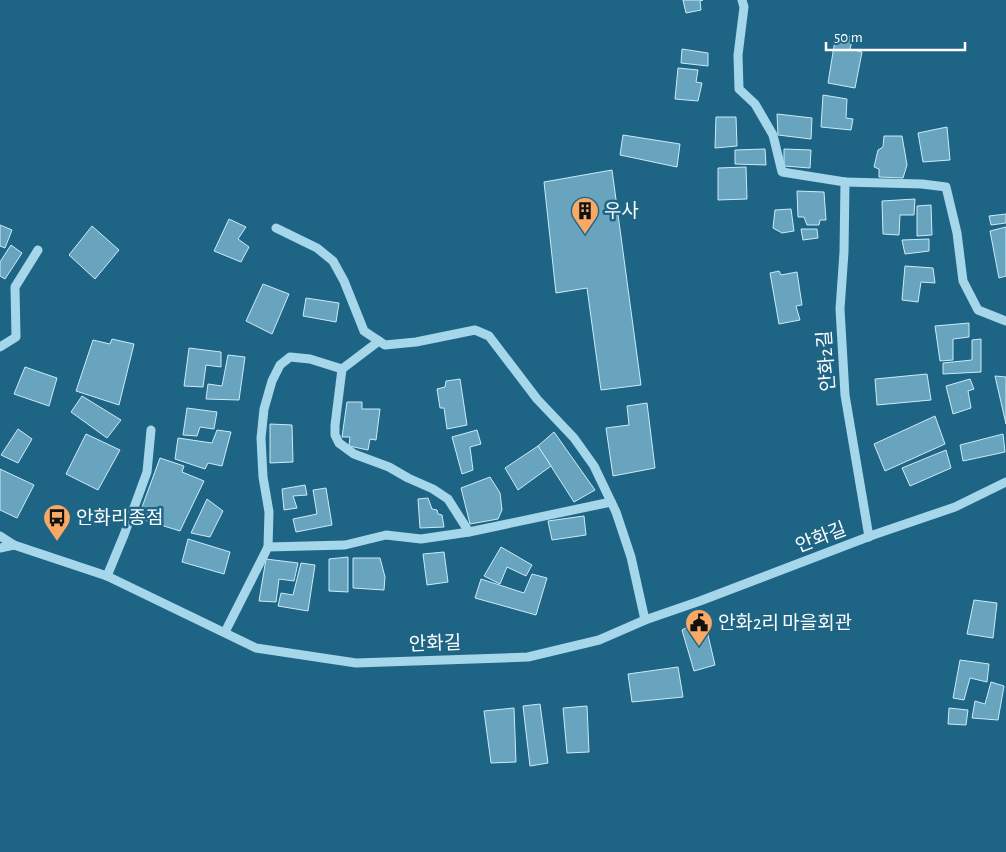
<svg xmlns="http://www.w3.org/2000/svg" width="1006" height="852" viewBox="0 0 1006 852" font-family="'Alegreya Sans','Noto Sans KR',sans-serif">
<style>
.building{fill:#68a4bd;stroke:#cbebf8}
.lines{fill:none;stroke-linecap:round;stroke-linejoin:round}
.minor{stroke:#a6d6ea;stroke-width:9}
.labels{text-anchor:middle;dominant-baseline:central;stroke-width:5;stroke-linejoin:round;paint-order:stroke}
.poi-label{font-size:19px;fill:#fff;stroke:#1e6585;text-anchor:start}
.street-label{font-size:19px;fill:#fff;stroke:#1e6585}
</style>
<rect width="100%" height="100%" fill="#1e6585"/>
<g class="building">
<polygon points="683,0 703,0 700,1 701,10 686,13"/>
<polygon points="836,34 853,37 850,49 862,52 855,88 828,83"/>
<polygon points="682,49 708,53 708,66 681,63"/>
<polygon points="678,68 698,70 696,82 702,83 698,101 675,99"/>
<polygon points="823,95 847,99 846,118 853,119 851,130 821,127"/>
<polygon points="777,114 812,118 811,139 778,135"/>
<polygon points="716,117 736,117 737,146 715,148"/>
<polygon points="947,127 950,160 923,162 918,133"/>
<polygon points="623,135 680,144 677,167 620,155"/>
<polygon points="884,136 902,136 907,165 903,178 879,177 879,169 874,167 878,150 883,147"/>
<polygon points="765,149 766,165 735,164 735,150"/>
<polygon points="784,149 811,150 810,168 784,166"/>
<polygon points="746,167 747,199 718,200 718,168"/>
<polygon points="612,170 641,385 601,390 587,288 556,293 544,182"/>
<polygon points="797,191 824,192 826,220 820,220 819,225 807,225 804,217 798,217"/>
<polygon points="915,199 914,215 900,215 899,235 883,234 882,201"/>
<polygon points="931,205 932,235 917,236 917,206"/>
<polygon points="791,209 794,231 782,233 773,228 775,210"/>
<polygon points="1006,214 1006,223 991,225 989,216"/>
<polygon points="229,219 246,227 238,239 249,247 241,262 214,251"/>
<polygon points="0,225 12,230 5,248 0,246"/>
<polygon points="92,226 119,250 95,279 69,255"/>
<polygon points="1006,227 1006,276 999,278 990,231"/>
<polygon points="801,229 817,229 818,238 803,240"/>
<polygon points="929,239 929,251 905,254 902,240"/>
<polygon points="11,245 22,253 5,279 0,276 0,262"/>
<polygon points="905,266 933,268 935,283 921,282 918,302 902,300"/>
<polygon points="779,271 781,275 797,272 802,305 796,306 800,320 779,324 770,273"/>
<polygon points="263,284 289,294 272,334 246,321"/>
<polygon points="306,298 339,303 336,322 303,316"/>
<polygon points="969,323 969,337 953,339 953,360 940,361 935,326"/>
<polygon points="112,339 134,344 119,405 76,391 93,340 110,344"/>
<polygon points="981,339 981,372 943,374 943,363 972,360 972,340"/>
<polygon points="189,348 221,352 221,367 206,365 203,387 184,386"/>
<polygon points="228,355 245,357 239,400 206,399 208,384 222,386"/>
<polygon points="25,367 57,378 49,406 14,394"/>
<polygon points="927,374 931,400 877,405 875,379"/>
<polygon points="995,376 1006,377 1006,424"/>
<polygon points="460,379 467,425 447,429 444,408 440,408 437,389 445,387 446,381"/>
<polygon points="970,379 974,389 968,391 971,408 953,414 946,386"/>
<polygon points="82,396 121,420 107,438 71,412"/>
<polygon points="347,402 362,402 362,409 380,409 376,440 370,439 368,450 349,446 350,437 342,437"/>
<polygon points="647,403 655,468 613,476 606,428 629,425 627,406"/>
<polygon points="187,408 217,412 214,429 200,427 197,436 183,435"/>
<polygon points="935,416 945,444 885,471 874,444"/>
<polygon points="270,424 292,425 293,462 270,463"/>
<polygon points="18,429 32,439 18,463 1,455"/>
<polygon points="217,430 231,432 222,466 208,463 205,469 175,459 178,438 212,443"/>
<polygon points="477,430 481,444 470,447 473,470 462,474 452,437"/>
<polygon points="554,432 595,490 574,502 538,446"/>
<polygon points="86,434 120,450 98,490 66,474"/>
<polygon points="1003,434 1005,452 963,461 960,445"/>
<polygon points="538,446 551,466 518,490 505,468"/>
<polygon points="946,450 951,468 910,486 902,468"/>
<polygon points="160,458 184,466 182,472 204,481 180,531 138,518"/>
<polygon points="0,469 34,485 17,518 0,510"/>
<polygon points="490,477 500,493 502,510 498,519 470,524 461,488"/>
<polygon points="305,485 307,495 293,496 297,508 284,510 282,489"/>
<polygon points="326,488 332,525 296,532 293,519 317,514 313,490"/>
<polygon points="428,498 432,509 437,510 438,514 442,515 444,527 420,528 418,499"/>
<polygon points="207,499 223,511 210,537 191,533"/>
<polygon points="584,516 586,535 552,540 548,521"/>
<polygon points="188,539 230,552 224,574 182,562"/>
<polygon points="501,547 532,565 526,576 507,567 500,584 484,576"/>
<polygon points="444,552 448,582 427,585 423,554"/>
<polygon points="348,557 348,592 329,591 329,559"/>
<polygon points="353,558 380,558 385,577 384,590 353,588"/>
<polygon points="266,559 298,563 294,581 279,579 276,602 259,601"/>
<polygon points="301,563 315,565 308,611 278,606 281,593 293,595"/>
<polygon points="532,574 547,578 536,615 475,598 481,579 524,593"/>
<polygon points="974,600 997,603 993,638 967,634"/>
<polygon points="704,618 715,665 694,671 682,630"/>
<polygon points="960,660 989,664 987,682 970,678 964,700 953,698"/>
<polygon points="678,667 683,697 632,702 628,674"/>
<polygon points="991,682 1004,686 998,720 972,718 975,701 985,704"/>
<polygon points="540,704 548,763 530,766 523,706"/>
<polygon points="587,706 589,752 567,753 563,708"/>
<polygon points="514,708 516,762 491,763 484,711"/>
<polygon points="949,708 968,710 966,725 948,724"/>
</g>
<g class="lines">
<g class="minor">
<polyline points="742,0 744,7 738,55 739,89 755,104 773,135 782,172 845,182 844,252 840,309 845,395 869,537"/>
<polyline points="845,182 922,184 946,187 957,233 963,281 978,310 1006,321"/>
<polyline points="276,228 317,248 333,261 344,281 364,331 385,345 416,342 475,330 489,336 537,399 574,438 594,466 616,512 631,557 645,620"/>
<polyline points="0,347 16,337 15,287 38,250"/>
<polyline points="342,369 335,425 335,435 339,443 354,454 389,467 408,478 433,489 448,499 469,532"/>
<polyline points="0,536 14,545 0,548"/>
<polyline points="14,545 107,576 256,648 356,663 528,657 599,640 645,620 700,601 873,535 955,507 1006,482"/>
<polyline points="268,547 269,512 263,477 261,438 264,409 272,381 280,365 290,357 310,359 342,369 379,341"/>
<polyline points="107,576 124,535 147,472 151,430"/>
<polyline points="225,632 268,547 345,545 386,535 421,539 469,532 611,502"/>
</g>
</g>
<defs>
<symbol id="building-pin" viewBox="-11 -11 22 30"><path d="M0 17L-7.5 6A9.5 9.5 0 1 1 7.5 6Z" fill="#f9a965" stroke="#1e6585"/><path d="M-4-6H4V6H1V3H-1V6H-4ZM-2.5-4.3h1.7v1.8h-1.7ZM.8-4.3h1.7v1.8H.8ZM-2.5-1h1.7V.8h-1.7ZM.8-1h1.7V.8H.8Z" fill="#111"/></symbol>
<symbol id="bus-pin" viewBox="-11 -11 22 30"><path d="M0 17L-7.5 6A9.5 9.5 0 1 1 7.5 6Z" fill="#f9a965" stroke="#1e6585"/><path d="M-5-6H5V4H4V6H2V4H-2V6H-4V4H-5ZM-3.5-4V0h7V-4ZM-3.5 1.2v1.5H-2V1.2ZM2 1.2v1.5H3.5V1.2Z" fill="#111"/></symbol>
<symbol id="civic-pin" viewBox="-11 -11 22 30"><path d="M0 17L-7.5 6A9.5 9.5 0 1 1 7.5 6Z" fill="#f9a965" stroke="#1e6585"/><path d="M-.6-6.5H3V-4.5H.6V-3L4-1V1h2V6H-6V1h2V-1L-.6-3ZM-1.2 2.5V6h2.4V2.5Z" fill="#111"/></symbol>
</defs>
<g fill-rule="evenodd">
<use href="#building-pin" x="569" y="195" width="32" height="43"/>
<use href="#bus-pin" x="41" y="502" width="32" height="43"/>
<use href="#civic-pin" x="683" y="607" width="32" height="43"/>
</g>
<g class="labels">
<g class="poi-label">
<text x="604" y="211">우사</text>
<text x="76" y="518">안화리종점</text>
<text x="718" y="623">안화2리 마을회관</text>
</g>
<g class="street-label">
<text transform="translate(827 361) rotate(-94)">안화2길</text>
<text transform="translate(821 538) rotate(-21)">안화길</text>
<text transform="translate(435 644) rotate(-2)">안화길</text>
</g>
</g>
<path d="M826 42v8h139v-8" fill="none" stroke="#ffffff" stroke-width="2.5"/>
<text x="834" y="42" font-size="15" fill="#ffffff" stroke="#1e6585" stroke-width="4" paint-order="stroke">50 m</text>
</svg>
